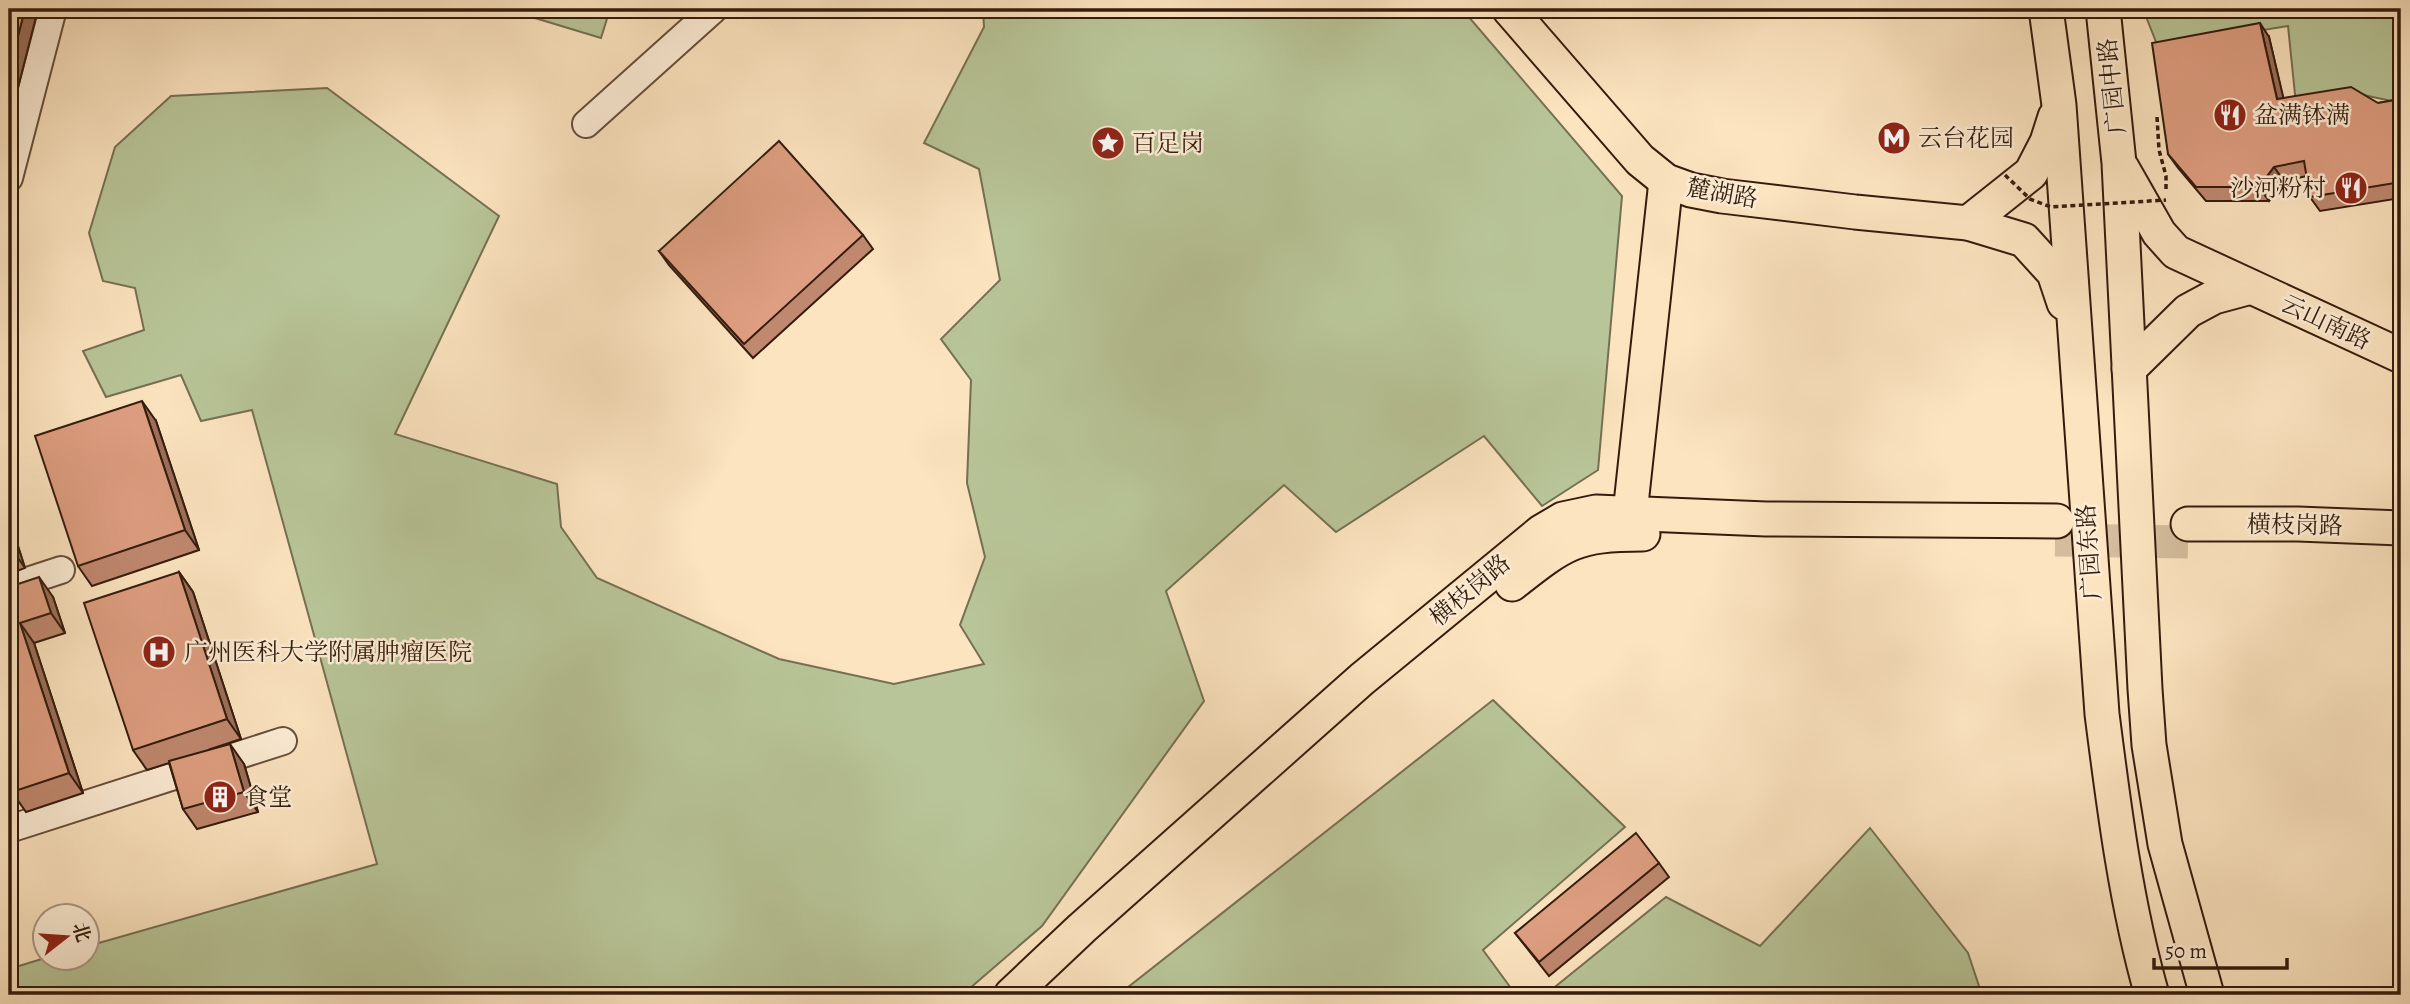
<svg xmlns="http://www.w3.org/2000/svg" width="2410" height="1004" viewBox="0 0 2410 1004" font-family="Alegreya,'Noto Serif SC',serif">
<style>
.green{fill:#b8c598;stroke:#767052;stroke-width:2}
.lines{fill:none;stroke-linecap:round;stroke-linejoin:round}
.major-tunnel{stroke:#d4bc9c;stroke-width:33;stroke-dasharray:33 17;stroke-linecap:butt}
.minor-casing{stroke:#664e3a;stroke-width:30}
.major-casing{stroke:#341c0d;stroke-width:37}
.path{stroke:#341c0d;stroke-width:3.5;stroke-dasharray:5 3.5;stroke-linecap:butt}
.minor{stroke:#fdedd6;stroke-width:26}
.major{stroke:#fce4c0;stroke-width:33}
.path-bridge{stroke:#341c0d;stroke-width:3.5;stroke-dasharray:5 3.5;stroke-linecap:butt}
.wall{fill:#bf886f;stroke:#341c0d;stroke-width:2}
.shaded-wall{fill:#9b6f5a;stroke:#341c0d;stroke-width:2}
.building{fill:#de9e81;stroke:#341c0d;stroke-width:2}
.labels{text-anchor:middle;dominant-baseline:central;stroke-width:5;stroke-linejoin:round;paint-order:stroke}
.street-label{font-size:24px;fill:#341c0d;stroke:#fdedd6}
.poi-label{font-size:24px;fill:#341c0d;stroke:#fdedd6;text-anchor:start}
</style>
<rect width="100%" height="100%" fill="#fce4c0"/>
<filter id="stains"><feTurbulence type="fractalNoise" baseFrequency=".00286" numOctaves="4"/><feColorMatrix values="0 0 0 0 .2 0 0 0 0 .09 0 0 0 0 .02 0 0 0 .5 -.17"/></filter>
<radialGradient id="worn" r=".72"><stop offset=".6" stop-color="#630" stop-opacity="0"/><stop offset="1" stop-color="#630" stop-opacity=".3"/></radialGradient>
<g class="green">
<polygon points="505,9 610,9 601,38"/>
<polygon points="983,9 1462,9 1622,196 1598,470 1542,506 1484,436 1336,532 1284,485 1166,591 1204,701 1042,926 962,995 9,995 9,969 45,958 88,958 88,946 377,864 252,410 201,421 181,375 106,397 83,351 144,330 135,288 103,281 89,233 115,147 171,96 327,88 499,216 395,434 557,484 561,527 597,578 779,659 894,684 984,664 960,625 985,557 967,483 971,380 941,339 1000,280 979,169 924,143 984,27"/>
<polygon points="2143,9 2401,9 2401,103 2345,91 2296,104 2288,26 2158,47"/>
<polygon points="1493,700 1625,827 1483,950 1516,995 1118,995"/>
<polygon points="1870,828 1968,953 1982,995 1545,995 1666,897 1760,946"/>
</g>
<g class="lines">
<polyline class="major-tunnel" points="2055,540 2189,542"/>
<defs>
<g id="minor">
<polyline points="586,124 714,9"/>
<polyline points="9,178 53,9"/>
<polyline points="9,587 61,570"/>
<polyline points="9,829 283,741"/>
</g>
<g id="major">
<polyline points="1509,9 1640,160 1666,181 1691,190 1722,196 1855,212 1968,223 2024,240 2054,273 2064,303"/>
<path d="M2046,9L2059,105L2102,714C2114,808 2126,904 2152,995"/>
<polyline points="2103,9 2119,163 2145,689 2149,745 2165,844 2207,995"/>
<polyline points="2122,168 2159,233 2176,252 2401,356"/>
<polyline points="1968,223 2031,173 2047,142 2055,117"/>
<polyline points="2129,369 2188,311 2214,297 2251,287"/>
<polyline points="2188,524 2298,524 2401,528"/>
<polyline points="1628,532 1666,181"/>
<path d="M1512,584C1564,543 1575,534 1643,534"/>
<polyline points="1011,995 1082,928 1362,679 1541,532 1563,519 1596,512 1766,519 2057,521"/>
</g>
</defs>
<use href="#minor" class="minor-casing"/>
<use href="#major" class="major-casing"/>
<polyline class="path" points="2157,117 2159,150 2166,176 2166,192"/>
<use href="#minor" class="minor"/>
<use href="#major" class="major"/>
<polyline class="path-bridge" points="2005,175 2030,199 2051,207 2166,200"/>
</g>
<g class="wall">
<polygon points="2269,37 2283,98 2378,103 2401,99 2401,198 2320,211 2310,197 2307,176 2284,181 2269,201 2206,201 2178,168 2168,154"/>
<polygon points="863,235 873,249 753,358 669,265 659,251"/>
<polygon points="156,421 199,550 92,586 78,566"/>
<polygon points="9,518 25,568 9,574"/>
<polygon points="179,572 193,592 241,739 211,749 244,764 258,812 197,829 183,809 169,763 147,770 133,750"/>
<polygon points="9,587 53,597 65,633 34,643 83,793 26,812 12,792"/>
<polygon points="1659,863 1669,877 1549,976 1515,933"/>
</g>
<g class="shaded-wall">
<polygon points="25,9 38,9 9,123 9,71"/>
<polygon points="2260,23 2269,37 2287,113 2277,99"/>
<polygon points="2274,167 2284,181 2269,201 2259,187"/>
<polygon points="142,401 156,421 199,550 185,530"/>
<polygon points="9,518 25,568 11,548 9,541"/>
<polygon points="179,572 193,592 241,739 227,719"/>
<polygon points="39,577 53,597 65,633 51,613"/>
<polygon points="20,623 34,643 83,793 69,773"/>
<polygon points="230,744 244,764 258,812 244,792"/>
</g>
<g class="building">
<polygon points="9,9 25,9 9,71"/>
<polygon points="2260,23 2277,99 2351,87 2378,103 2401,99 2401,182 2310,197 2304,161 2274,167 2259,187 2196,187 2168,154 2152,43"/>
<polygon points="779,141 863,235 744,344 659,251"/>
<polygon points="142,401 185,530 78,566 35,436"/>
<polygon points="179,572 227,719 133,750 84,603"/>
<polygon points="39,577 51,613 20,623 69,773 12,792 9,783 9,587"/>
<polygon points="230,744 244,792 183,809 169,761"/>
<polygon points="1636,833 1659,863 1539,962 1515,933"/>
</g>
<defs>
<symbol id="restaurant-disc" viewBox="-11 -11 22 22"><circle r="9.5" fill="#8f2418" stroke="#fdedd6"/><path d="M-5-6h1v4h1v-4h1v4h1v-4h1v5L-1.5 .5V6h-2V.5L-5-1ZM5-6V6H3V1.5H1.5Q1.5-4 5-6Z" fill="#fff"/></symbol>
<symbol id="metro-disc" viewBox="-11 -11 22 22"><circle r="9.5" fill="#8f2418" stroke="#fdedd6"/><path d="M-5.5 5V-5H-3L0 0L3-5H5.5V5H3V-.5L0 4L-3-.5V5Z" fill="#fff"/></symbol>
<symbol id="sight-disc" viewBox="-11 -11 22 22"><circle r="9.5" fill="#8f2418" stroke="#fdedd6"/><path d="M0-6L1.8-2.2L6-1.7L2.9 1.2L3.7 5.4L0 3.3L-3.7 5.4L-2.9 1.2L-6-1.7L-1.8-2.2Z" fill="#fff"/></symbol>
<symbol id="hospital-disc" viewBox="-11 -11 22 22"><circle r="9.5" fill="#8f2418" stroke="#fdedd6"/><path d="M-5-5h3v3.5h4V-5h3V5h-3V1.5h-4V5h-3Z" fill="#fff"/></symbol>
<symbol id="building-disc" viewBox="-11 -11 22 22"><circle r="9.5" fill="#8f2418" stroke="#fdedd6"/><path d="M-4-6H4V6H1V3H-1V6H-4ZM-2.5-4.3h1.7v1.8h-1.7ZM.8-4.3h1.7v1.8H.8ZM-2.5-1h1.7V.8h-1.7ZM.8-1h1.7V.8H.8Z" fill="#fff"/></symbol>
</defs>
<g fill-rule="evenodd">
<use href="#restaurant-disc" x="2211" y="96" width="38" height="38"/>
<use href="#metro-disc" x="1875" y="119" width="38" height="38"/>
<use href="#sight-disc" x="1089" y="124" width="38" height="38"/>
<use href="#restaurant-disc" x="2332" y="169" width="38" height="38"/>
<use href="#hospital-disc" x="140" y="633" width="38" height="38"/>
<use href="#building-disc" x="201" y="778" width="38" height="38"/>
</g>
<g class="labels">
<g class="street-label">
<text transform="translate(2112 86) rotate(-96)">广园中路</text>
<text transform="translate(1722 193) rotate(10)">麓湖路</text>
<text transform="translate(2326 322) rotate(25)">云山南路</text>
<text transform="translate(2295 525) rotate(1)">横枝岗路</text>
<text transform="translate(2089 552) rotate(-94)">广园东路</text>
<text transform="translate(1470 590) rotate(-40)">横枝岗路</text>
</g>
<g class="poi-label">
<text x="2254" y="115">盆满钵满</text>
<text x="1918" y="138">云台花园</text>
<text x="1132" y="143">百足岗</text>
<text x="2326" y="188" text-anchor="end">沙河粉村</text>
<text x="184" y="652">广州医科大学附属肿瘤医院</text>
<text x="244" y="797">食堂</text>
</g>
</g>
<rect width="2410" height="1004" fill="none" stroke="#fce4c0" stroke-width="35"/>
<rect x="10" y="10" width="2389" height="983" fill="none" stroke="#341c0d" stroke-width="3.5"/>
<rect x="18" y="18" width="2375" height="969" fill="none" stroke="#341c0d" stroke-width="2"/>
<g transform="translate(66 937) rotate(73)"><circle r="33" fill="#fdedd6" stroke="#ad9986" stroke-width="2"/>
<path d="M0-5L12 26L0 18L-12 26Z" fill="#8f2418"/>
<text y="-10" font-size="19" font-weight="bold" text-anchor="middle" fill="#341c0d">北</text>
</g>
<path d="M2154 958v10h133v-10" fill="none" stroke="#341c0d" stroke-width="3.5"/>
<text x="2165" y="958" font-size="21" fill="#341c0d" stroke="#fdedd6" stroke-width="5" paint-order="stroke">50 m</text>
<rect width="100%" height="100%" filter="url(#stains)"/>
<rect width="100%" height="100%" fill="url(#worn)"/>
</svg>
